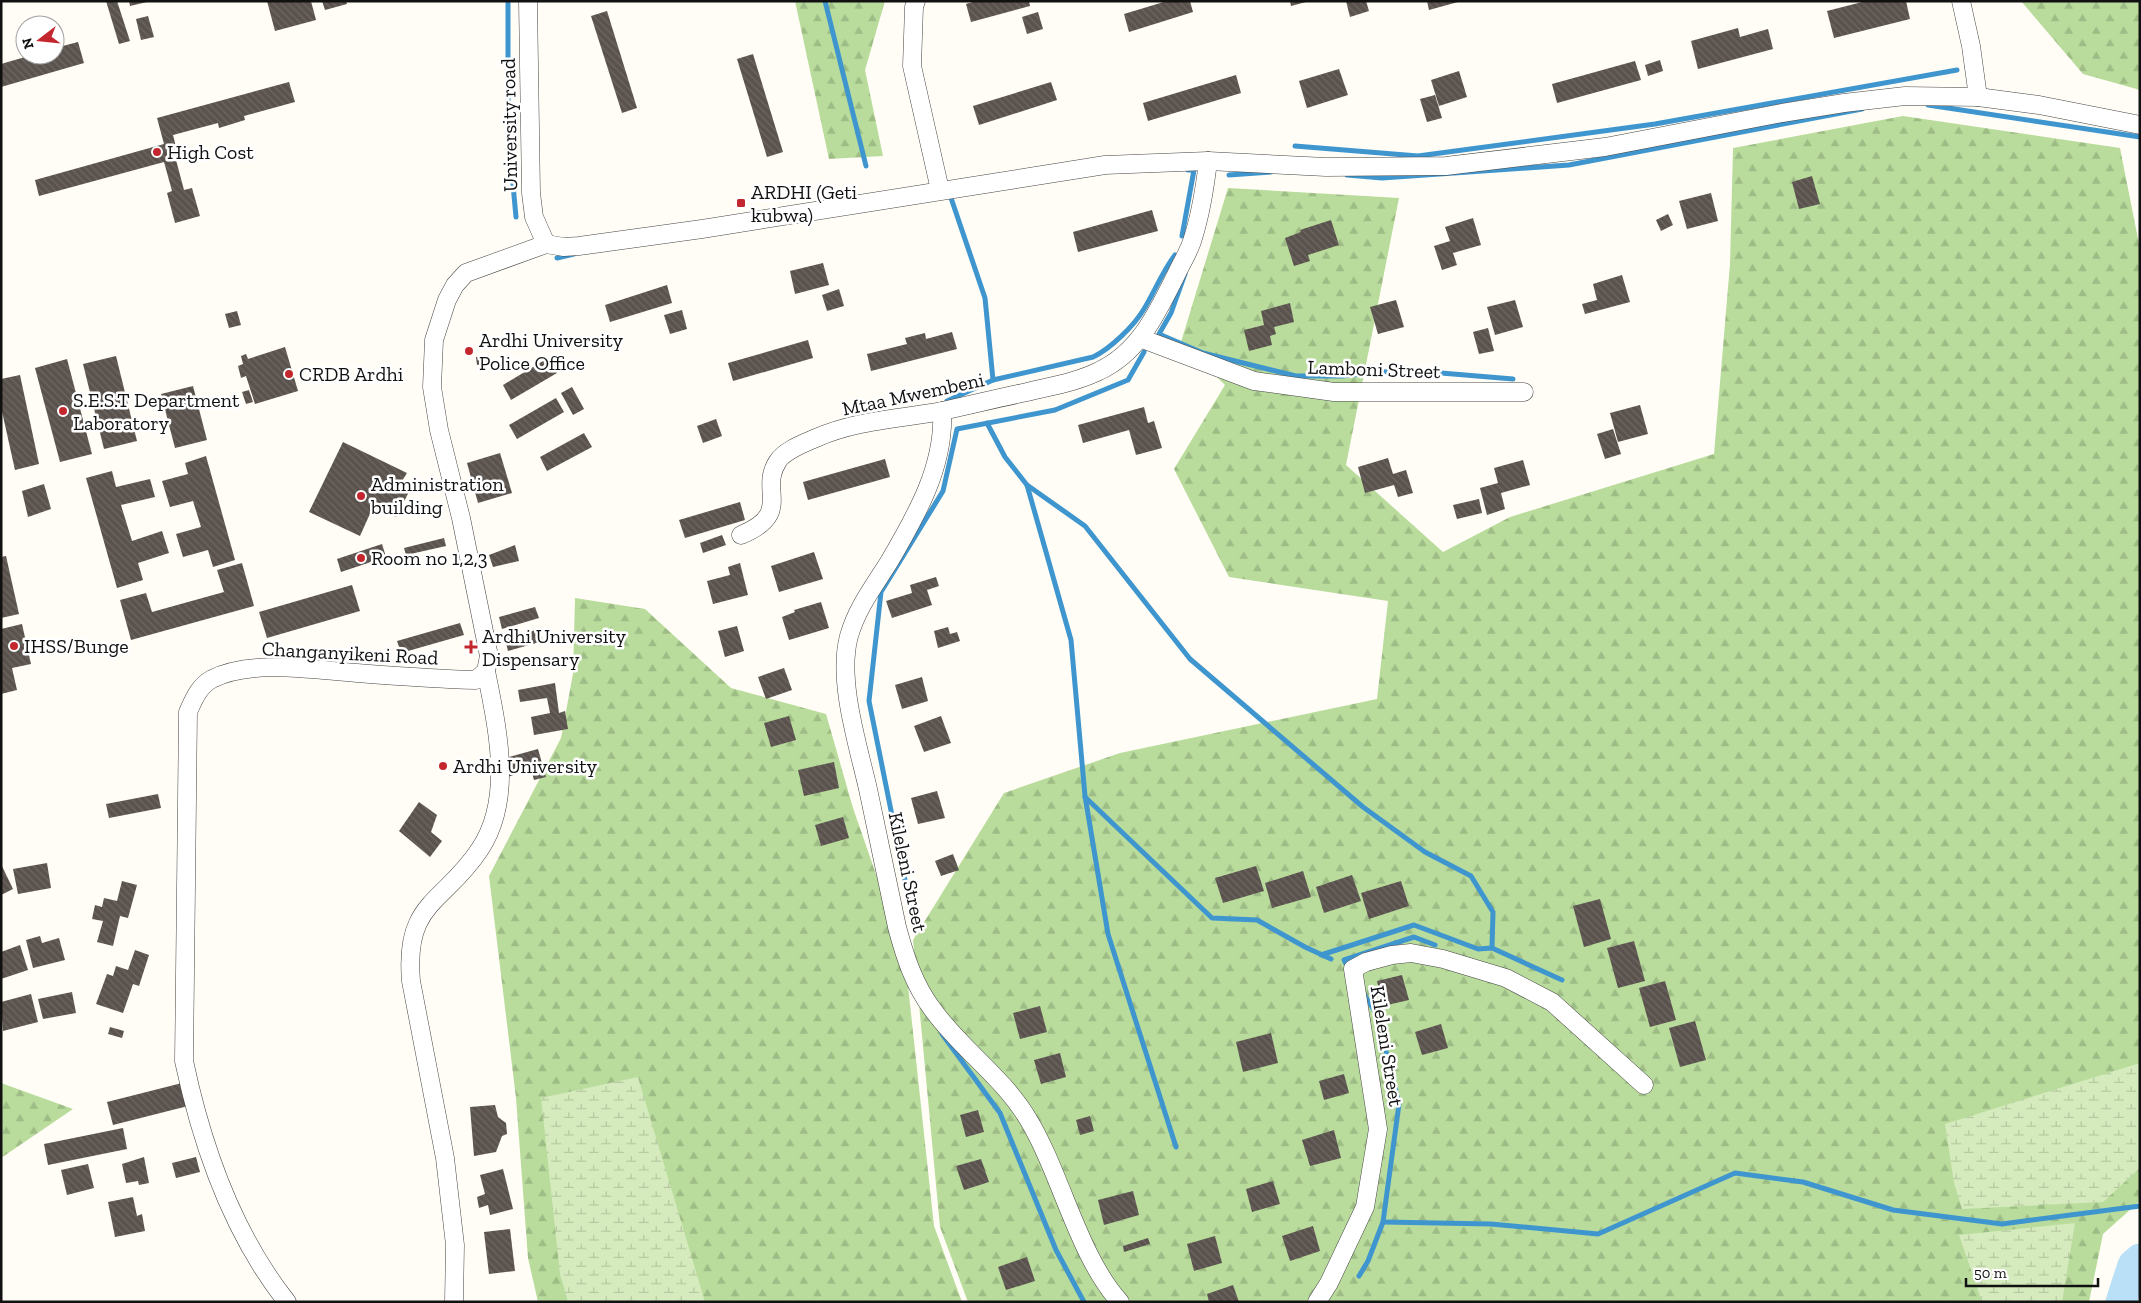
<svg xmlns="http://www.w3.org/2000/svg" width="2141" height="1303" viewBox="0 0 2141 1303" font-family="'Zilla Slab',serif">
<style>
.forest{fill:url(#forest-firs)}
.wetland{fill:url(#wetland-marsh)}
.lines{fill:none;stroke-linecap:round;stroke-linejoin:round}
.stream{stroke:#3f96cf;stroke-width:5}
.river{stroke:#b9e0f7;stroke-width:31}
.building{fill:url(#building-back-hatch)}
.minor-casing{stroke:#444;stroke-width:19}
.minor{stroke:#fff;stroke-width:18}
.poi-dot{fill:#c4262e;stroke:#fff;stroke-width:2}
.labels{text-anchor:middle;dominant-baseline:central;stroke-width:5;stroke-linejoin:round;paint-order:stroke}
.street-label{font-size:20px;fill:#111;stroke:#fff}
.poi-label{font-size:20px;fill:#111;stroke:#fff;text-anchor:start}
</style>
<defs>
<pattern id="forest-firs" width="22" height="20" patternUnits="userSpaceOnUse" patternTransform="scale(1.25)"><rect width="22" height="20" fill="#b9dc9c"/><path d="M5 1l3.5 6h-7zM16 11l3.5 6h-7z" fill="#9ebc85"/></pattern>
<pattern id="wetland-marsh" width="20" height="14" patternUnits="userSpaceOnUse" patternTransform="scale(1.25)"><rect width="20" height="14" fill="#d5ebbd"/><path d="M1 5h8M5 5V1M11 12h8M15 12V8" fill="none" stroke="#b6c8a1"/></pattern>
<pattern id="building-back-hatch" width="6" height="6" patternUnits="userSpaceOnUse" patternTransform="scale(1.25)"><rect width="6" height="6" fill="#5a524d"/><path d="M-1 5l2 2M0 0l6 6M5-1l2 2" fill="none" stroke="#6d6662"/></pattern>
</defs>
<rect width="100%" height="100%" fill="#fffdf5"/>
<g class="forest">
<polygon points="795,1 885,1 865,70 883,156 829,159"/>
<polygon points="2021,1 2140,1 2140,90 2083,74"/>
<polygon points="1903,116 2120,148 2140,249 2140,1201 2103,1234 2089,1302 968,1302 940,1227 913,940 1004,793 1120,753 1377,699 1388,601 1229,577 1174,469 1225,385 1181,342 1228,188 1399,198 1346,465 1443,552 1510,517 1714,454 1730,264 1733,148"/>
<polygon points="575,598 645,609 731,688 826,714 853,808 905,958 934,1226 962,1302 538,1302 528,1258 516,1098 489,876 561,738 573,674"/>
<polygon points="1,1083 73,1109 1,1158"/>
</g>
<g class="wetland">
<polygon points="2140,1063 2140,1168 2103,1202 1962,1209 1954,1183 1945,1124"/>
<polygon points="638,1077 705,1302 568,1302 560,1274 541,1098"/>
<polygon points="2075,1223 2062,1302 1982,1302 1959,1235"/>
</g>
<g class="lines">
<g class="stream">
<polyline points="508,1 508,131 516,217"/>
<polyline points="825,1 866,166"/>
<polyline points="1928,105 2140,137"/>
<polyline points="1295,146 1418,156 1655,124 1957,70"/>
<polyline points="1229,175 1271,172"/>
<polyline points="1347,175 1382,178 1569,165 1862,109"/>
<polyline points="950,195 985,298 993,380"/>
<polyline points="1182,236 1194,170 1188,170"/>
<polyline points="557,258 574,254"/>
<polyline points="1185,274 1171,313 1159,334 1203,353 1296,376 1342,376 1405,370 1513,379"/>
<path d="M947,401L993,380L1093,357C1110,349 1134,326 1144,309C1155,291 1162,272 1175,255"/>
<polyline points="987,423 1005,457 1027,485 1071,640 1085,796 1108,934 1176,1147"/>
<polyline points="1027,485 1085,526 1190,659 1363,807 1425,852 1471,876 1493,912 1492,948"/>
<polyline points="1085,797 1212,918 1257,920 1305,947 1331,959"/>
<polyline points="914,925 869,701 881,592 943,491 957,429 1055,410 1128,380 1144,352"/>
<polyline points="1321,955 1414,925 1478,949 1492,948 1562,980"/>
<polyline points="1349,970 1344,960 1414,937 1435,945"/>
<polyline points="942,1034 1000,1113 1056,1250 1084,1302"/>
<polyline points="1383,1222 1491,1224 1598,1234 1735,1173 1803,1182 1893,1210 2002,1224 2140,1206"/>
<polyline points="1359,1276 1368,1261 1383,1222 1399,1104 1377,1015 1364,994"/>
</g>
<polyline class="river" points="2121,1302 2133,1265 2140,1259"/>
</g>
<g class="building">
<polygon points="106,1 117,1 130,41 119,44"/>
<polygon points="129,1 147,1 147,2 130,6"/>
<polygon points="267,1 311,1 316,20 275,31"/>
<polygon points="322,1 346,1 347,4 325,10"/>
<polygon points="976,1 1029,1 1030,6 971,22 966,4"/>
<polygon points="1167,1 1190,1 1193,12 1129,32 1124,14"/>
<polygon points="1290,1 1306,1 1306,2 1291,6"/>
<polygon points="1346,1 1366,1 1369,11 1350,17"/>
<polygon points="1427,1 1458,1 1458,2 1429,10"/>
<polygon points="1866,1 1906,1 1910,19 1834,38 1827,11"/>
<polygon points="607,11 637,108 622,113 591,16"/>
<polygon points="1038,12 1043,29 1027,34 1022,17"/>
<polygon points="148,16 154,37 141,40 136,19"/>
<polygon points="1738,28 1740,37 1768,29 1773,49 1698,69 1691,41"/>
<polygon points="78,42 84,63 1,87 1,64 32,55 55,55 55,48"/>
<polygon points="753,54 783,152 767,157 737,59"/>
<polygon points="1660,60 1663,71 1648,76 1645,65"/>
<polygon points="1635,61 1641,80 1557,103 1552,84"/>
<polygon points="1339,69 1348,95 1307,108 1299,81"/>
<polygon points="1459,71 1467,97 1439,106 1431,80"/>
<polygon points="1236,75 1241,93 1148,121 1143,103"/>
<polygon points="289,82 295,102 244,116 245,120 219,128 218,123 173,135 179,159 176,160 184,190 192,188 200,216 175,223 167,193 172,191 164,162 39,196 35,180 164,144 157,118"/>
<polygon points="1051,82 1057,100 979,125 973,106"/>
<polygon points="1435,95 1442,118 1427,122 1420,99"/>
<polygon points="1812,176 1820,204 1799,209 1792,182"/>
<polygon points="1711,193 1718,221 1687,229 1679,201"/>
<polygon points="1152,210 1158,231 1078,252 1073,232"/>
<polygon points="1668,214 1673,225 1661,231 1656,220"/>
<polygon points="1473,218 1481,245 1453,253 1457,265 1442,270 1434,246 1450,241 1445,227"/>
<polygon points="1331,220 1339,245 1308,255 1310,261 1294,266 1285,238 1301,232 1300,230"/>
<polygon points="823,263 829,285 795,294 790,271"/>
<polygon points="1622,275 1630,302 1585,314 1582,304 1597,300 1593,284"/>
<polygon points="667,285 672,303 610,322 605,305"/>
<polygon points="839,289 844,306 827,311 822,295"/>
<polygon points="1396,300 1404,327 1378,334 1370,307"/>
<polygon points="1515,300 1523,327 1495,335 1487,307"/>
<polygon points="1290,303 1294,322 1274,327 1276,334 1270,336 1272,345 1249,351 1244,330 1264,325 1261,311"/>
<polygon points="682,310 687,329 670,334 664,315"/>
<polygon points="237,311 241,325 229,328 225,314"/>
<polygon points="1488,328 1494,351 1479,354 1473,332"/>
<polygon points="952,332 957,349 871,371 867,354 907,344 905,338 925,333 926,339"/>
<polygon points="808,340 813,358 733,381 728,363"/>
<polygon points="285,347 298,391 255,404 246,376 241,378 238,366 243,364 241,356 246,354 248,359"/>
<polygon points="489,355 490,363 477,365 476,357"/>
<polygon points="116,356 137,441 104,449 83,364"/>
<polygon points="548,358 557,373 511,400 503,385"/>
<polygon points="67,359 92,454 60,462 35,368"/>
<polygon points="20,375 39,464 15,470 1,407 1,379"/>
<polygon points="193,386 207,440 175,448 161,394"/>
<polygon points="572,387 584,409 573,415 561,393"/>
<polygon points="249,390 253,402 246,404 242,392"/>
<polygon points="556,398 564,412 517,439 509,425"/>
<polygon points="1640,405 1648,434 1618,442 1610,413"/>
<polygon points="1144,407 1148,423 1154,421 1162,448 1136,455 1129,430 1083,443 1078,425"/>
<polygon points="716,419 722,436 703,443 697,426"/>
<polygon points="1613,429 1621,454 1605,459 1597,434"/>
<polygon points="584,433 592,447 547,471 540,457"/>
<polygon points="343,442 407,473 402,481 412,486 396,517 373,507 360,536 309,512"/>
<polygon points="500,453 512,493 478,503 467,463"/>
<polygon points="206,456 235,560 213,567 208,550 183,557 176,534 201,527 193,501 170,507 162,481 188,474 185,463"/>
<polygon points="1388,458 1393,474 1406,470 1413,493 1398,497 1394,485 1365,493 1358,467"/>
<polygon points="885,459 890,477 808,500 803,482"/>
<polygon points="1523,460 1530,485 1501,493 1505,509 1487,515 1480,488 1498,483 1494,468"/>
<polygon points="112,471 116,487 150,479 155,497 121,505 132,541 162,531 169,553 138,563 143,580 117,588 86,478"/>
<polygon points="44,484 51,509 28,517 22,491"/>
<polygon points="1479,499 1482,513 1457,519 1453,505"/>
<polygon points="740,502 745,520 685,538 679,520"/>
<polygon points="722,535 726,545 703,553 700,543"/>
<polygon points="444,538 446,546 406,555 404,548"/>
<polygon points="382,544 386,557 341,572 337,559"/>
<polygon points="515,545 519,561 493,567 489,555"/>
<polygon points="814,552 823,579 779,592 771,566"/>
<polygon points="6,556 19,614 1,618 1,557"/>
<polygon points="242,563 254,606 131,640 120,600 146,593 152,612 224,592 217,570"/>
<polygon points="740,563 748,595 713,604 707,581 730,575 728,567"/>
<polygon points="936,577 939,586 927,590 932,605 892,618 886,601 912,593 910,585"/>
<polygon points="352,585 360,611 267,638 259,612"/>
<polygon points="821,602 829,628 789,640 782,617 795,612 794,610"/>
<polygon points="535,607 539,618 502,629 499,617"/>
<polygon points="460,623 464,635 401,653 397,641"/>
<polygon points="22,624 31,664 12,668 17,690 1,694 1,629"/>
<polygon points="737,626 744,651 725,657 718,631"/>
<polygon points="948,627 950,634 957,632 960,641 938,648 934,631"/>
<polygon points="539,629 543,641 508,651 505,639"/>
<polygon points="784,668 792,690 766,699 758,677"/>
<polygon points="922,677 928,701 902,709 895,685"/>
<polygon points="555,683 559,713 565,711 568,729 534,735 531,717 550,713 547,698 520,702 518,690"/>
<polygon points="789,716 796,740 771,747 764,723"/>
<polygon points="941,716 951,743 924,752 914,726"/>
<polygon points="538,749 546,777 534,780 531,770 507,777 502,759"/>
<polygon points="834,762 839,788 804,796 798,770"/>
<polygon points="937,791 945,818 918,824 911,798"/>
<polygon points="158,794 161,808 109,818 106,804"/>
<polygon points="419,802 437,815 431,832 442,841 430,857 399,831"/>
<polygon points="843,817 849,838 821,846 815,825"/>
<polygon points="953,854 959,870 941,876 935,861"/>
<polygon points="47,863 51,888 18,894 13,869"/>
<polygon points="1,864 13,889 1,895"/>
<polygon points="1256,866 1264,891 1223,903 1215,878"/>
<polygon points="1303,871 1311,897 1272,908 1265,883"/>
<polygon points="1352,875 1361,901 1324,913 1316,887"/>
<polygon points="122,881 137,885 128,918 120,916 113,946 97,942 103,921 92,919 95,905 102,907 104,898 117,901"/>
<polygon points="1401,881 1409,906 1369,919 1361,893"/>
<polygon points="1600,899 1611,939 1584,947 1573,906"/>
<polygon points="40,936 42,943 59,938 65,960 33,968 26,940"/>
<polygon points="1634,941 1645,981 1618,988 1607,948"/>
<polygon points="20,945 28,970 1,979 1,952"/>
<polygon points="135,950 149,955 139,986 133,984 123,1013 96,1004 107,974 113,976 116,966 128,970"/>
<polygon points="1402,975 1409,1000 1383,1006 1377,981"/>
<polygon points="1665,981 1676,1020 1650,1027 1639,988"/>
<polygon points="72,992 76,1013 43,1019 38,999"/>
<polygon points="31,994 38,1022 3,1031 1,1002"/>
<polygon points="1040,1006 1047,1032 1020,1039 1013,1013"/>
<polygon points="1695,1021 1706,1060 1680,1067 1669,1028"/>
<polygon points="1441,1024 1448,1048 1422,1055 1415,1032"/>
<polygon points="110,1027 124,1031 122,1038 108,1034"/>
<polygon points="1271,1033 1278,1063 1243,1072 1236,1042"/>
<polygon points="1060,1053 1066,1077 1041,1084 1034,1060"/>
<polygon points="1344,1074 1349,1093 1324,1100 1319,1081"/>
<polygon points="182,1083 188,1106 113,1125 107,1102"/>
<polygon points="495,1105 498,1117 506,1123 507,1134 502,1136 496,1152 474,1156 470,1107"/>
<polygon points="978,1110 984,1132 966,1137 960,1115"/>
<polygon points="1090,1116 1094,1131 1080,1135 1076,1120"/>
<polygon points="123,1128 127,1149 48,1165 44,1144"/>
<polygon points="1334,1130 1341,1158 1310,1166 1302,1140"/>
<polygon points="144,1157 149,1183 139,1185 138,1181 126,1183 122,1164"/>
<polygon points="196,1157 200,1172 176,1178 172,1163"/>
<polygon points="981,1159 989,1182 964,1190 956,1166"/>
<polygon points="88,1164 94,1188 67,1195 61,1170"/>
<polygon points="503,1169 513,1209 490,1215 488,1205 479,1208 477,1197 485,1194 480,1175"/>
<polygon points="1273,1181 1280,1204 1252,1212 1246,1189"/>
<polygon points="1133,1191 1139,1215 1104,1225 1098,1200"/>
<polygon points="133,1197 137,1216 142,1214 145,1231 115,1237 108,1202"/>
<polygon points="1313,1226 1320,1251 1290,1261 1282,1236"/>
<polygon points="510,1229 515,1271 489,1274 484,1232"/>
<polygon points="1215,1236 1222,1263 1194,1271 1187,1244"/>
<polygon points="1148,1238 1150,1244 1124,1252 1123,1246"/>
<polygon points="1027,1257 1035,1281 1006,1290 998,1267"/>
<polygon points="1233,1285 1239,1302 1209,1302 1207,1294"/>
</g>
<g class="lines">
<defs>
<g id="minor">
<polyline points="528,1 531,193 534,217 546,244"/>
<polyline points="916,1 914,7 912,66 940,190"/>
<polyline points="1961,1 1971,46 1978,97"/>
<polyline points="1140,338 1254,381 1334,392 1524,392"/>
<path d="M942,411C945,466 916,516 889,562C874,586 857,608 849,636C837,680 858,745 868,789C878,835 887,881 897,927C905,957 914,985 933,1010C961,1049 1003,1077 1028,1119C1061,1173 1078,1256 1120,1302"/>
<path d="M741,535C794,513 758,490 778,461C785,450 805,443 816,438C856,420 900,419 942,411C970,405 998,398 1027,392C1051,386 1077,382 1099,371C1140,352 1158,311 1177,273C1182,262 1190,250 1193,238C1201,213 1205,187 1208,161"/>
<path d="M287,1302C233,1234 202,1146 184,1061L188,712C194,699 199,686 212,679C252,659 314,670 357,673C396,676 436,679 476,680L486,671L489,656L461,518L439,430L432,387L434,340L447,300L455,285L466,273L546,244L564,247L579,246L702,229L1105,165L1208,161L1326,167L1446,166L1605,147L1782,113L1844,103L1905,96L1978,97L2039,105L2140,125"/>
<path d="M454,1302L455,1245L445,1158L411,981C404,901 444,904 480,849C514,798 497,727 486,671"/>
<polyline points="1317,1302 1329,1283 1365,1207 1378,1129 1353,969 1366,962 1392,955 1411,953 1443,959 1506,978 1552,1002 1644,1085"/>
</g>
</defs>
<use href="#minor" class="minor-casing"/>
<use href="#minor" class="minor"/>
</g>
<g class="poi-dot">
<circle cx="157" cy="152" r="5"/>
<rect x="736" y="198" width="10" height="10" rx="2.5"/>
<circle cx="469" cy="351" r="5"/>
<circle cx="289" cy="374" r="5"/>
<circle cx="63" cy="411" r="5"/>
<circle cx="361" cy="496" r="5"/>
<circle cx="361" cy="558" r="5"/>
<circle cx="14" cy="646" r="5"/>
<path d="M468.5 639.5h5v5h5v5h-5v5h-5v-5h-5v-5h5z"/>
<circle cx="443" cy="766" r="5"/>
</g>
<g class="labels">
<g class="street-label">
<text transform="translate(509 125) rotate(-91)">University road</text>
<text transform="translate(1374 369) rotate(2)">Lamboni Street</text>
<text transform="translate(913 394) rotate(-12)">Mtaa Mwembeni</text>
<text transform="translate(350 653) rotate(3)">Changanyikeni Road</text>
<text transform="translate(908 872) rotate(78)">Kileleni Street</text>
<text transform="translate(1387 1046) rotate(81)">Kileleni Street</text>
</g>
<g class="poi-label">
<text x="167" y="152">High Cost</text>
<text x="751" y="192">ARDHI (Geti<tspan x="751" dy="23">kubwa)</tspan></text>
<text x="479" y="340">Ardhi University<tspan x="479" dy="23">Police Office</tspan></text>
<text x="299" y="374">CRDB Ardhi</text>
<text x="73" y="400">S.E.S.T Department<tspan x="73" dy="23">Laboratory</tspan></text>
<text x="371" y="484">Administration<tspan x="371" dy="23">building</tspan></text>
<text x="371" y="558">Room no 1,2,3</text>
<text x="482" y="636">Ardhi University<tspan x="482" dy="23">Dispensary</tspan></text>
<text x="24" y="646">IHSS/Bunge</text>
<text x="453" y="766">Ardhi University</text>
</g>
</g>
<rect width="2141" height="1303" fill="none" stroke="#111111" stroke-width="5"/>
<g transform="translate(40 40) rotate(254)"><circle r="24" fill="#ffffff" stroke="#a0a0a0"/>
<path d="M0-4L9 19L0 12L-9 19Z" fill="#c4262e"/>
<text y="-8" font-size="14" font-weight="bold" text-anchor="middle" fill="#111111">N</text>
</g>
<path d="M1966 1278v8h132v-8" fill="none" stroke="#111111" stroke-width="2.5"/>
<text x="1974" y="1278" font-size="15" fill="#111111" stroke="#ffffff" stroke-width="4" paint-order="stroke">50 m</text>
</svg>
